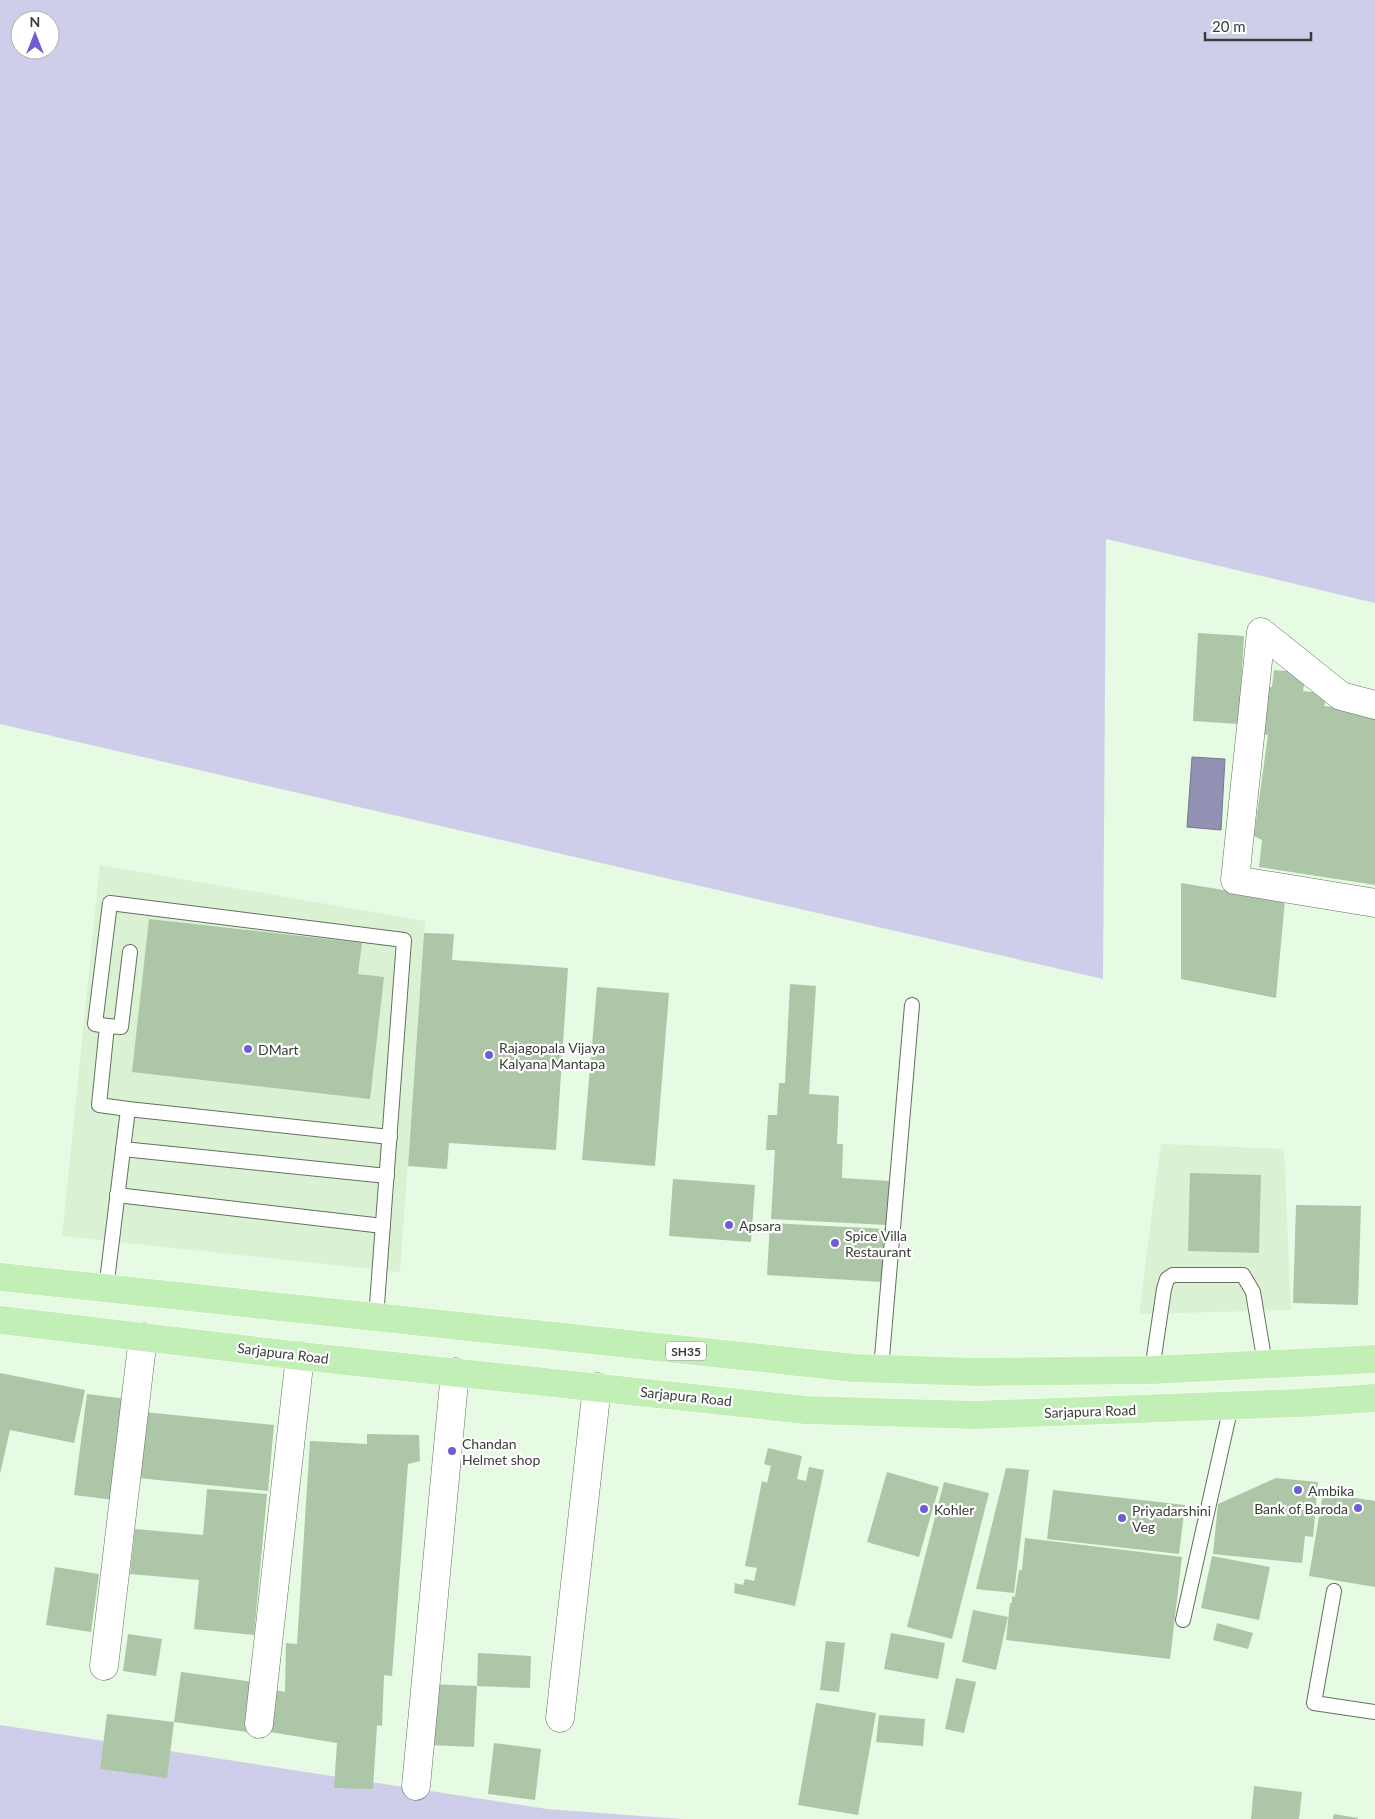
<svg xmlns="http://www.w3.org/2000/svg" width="1375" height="1819" viewBox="0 0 1375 1819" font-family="Lato,sans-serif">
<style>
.built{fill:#daf1d4}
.green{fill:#ceceeb;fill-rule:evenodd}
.water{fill:#9291b3;stroke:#77788d}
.building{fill:#adc6a7}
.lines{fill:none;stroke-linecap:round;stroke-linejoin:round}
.lane-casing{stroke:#61725d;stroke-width:16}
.street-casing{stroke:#61725d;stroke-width:29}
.primary-casing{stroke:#fff;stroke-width:29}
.lane{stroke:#fff;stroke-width:14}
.street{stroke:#fff;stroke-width:28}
.primary{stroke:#c1efb5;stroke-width:28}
.poi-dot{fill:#6f5dd7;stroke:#fff;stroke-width:2}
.labels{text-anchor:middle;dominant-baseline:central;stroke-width:4.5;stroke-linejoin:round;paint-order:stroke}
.shield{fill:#fff;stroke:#737872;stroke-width:1}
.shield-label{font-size:12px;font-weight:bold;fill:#373e35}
.poi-label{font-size:14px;fill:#373e35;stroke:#fff;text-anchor:start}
.street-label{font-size:14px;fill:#373e35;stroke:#fff}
</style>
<rect width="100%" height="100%" fill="#e7fae3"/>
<g class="built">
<polygon points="100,865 425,921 400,1272 62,1236"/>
<polygon points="1161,1144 1284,1149 1291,1310 1139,1314"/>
</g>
<g class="green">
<path d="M0,0H1375V603L1106,539L1103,979L0,724ZM20,20H50V50H20Z"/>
<polygon points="0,1725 547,1809 682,1819 0,1819"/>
</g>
<polygon class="water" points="1192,757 1225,759 1221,830 1187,827"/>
<g class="building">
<polygon points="1198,633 1244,636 1239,724 1193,721"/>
<polygon points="1274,670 1299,672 1305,679 1303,691 1329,694 1324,706 1375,713 1375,885 1259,867 1262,840 1254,836 1268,735 1260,734 1263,686 1272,687"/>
<polygon points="1181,883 1285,900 1276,998 1181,979"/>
<polygon points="149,919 362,943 358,974 384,977 370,1099 132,1072"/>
<polygon points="424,933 454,934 452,960 568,968 556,1150 449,1143 447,1169 408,1166"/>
<polygon points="790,984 816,986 809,1094 839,1096 837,1144 843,1144 842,1178 890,1181 887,1225 771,1219 775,1150 766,1150 768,1115 777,1115 779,1083 785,1083"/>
<polygon points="597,987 669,993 655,1166 582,1160"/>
<polygon points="1190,1173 1261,1175 1259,1253 1188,1251"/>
<polygon points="673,1179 755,1185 751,1242 669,1236"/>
<polygon points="1296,1205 1361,1206 1358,1305 1293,1303"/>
<polygon points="770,1223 886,1229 883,1282 767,1275"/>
<polygon points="0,1373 85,1390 74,1443 10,1430 0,1474"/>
<polygon points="87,1394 128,1399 114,1500 74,1495"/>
<polygon points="144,1412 274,1425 268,1491 138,1478"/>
<polygon points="367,1434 419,1435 420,1461 408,1464 392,1676 384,1675 382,1726 377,1725 373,1789 334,1788 337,1743 270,1732 275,1690 285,1692 286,1643 297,1644 310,1441 367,1444"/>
<polygon points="768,1448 802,1456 797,1479 806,1481 809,1467 824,1470 795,1606 734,1593 735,1583 743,1585 745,1579 754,1581 757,1568 745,1566 762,1481 767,1483 771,1466 764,1464"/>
<polygon points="1006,1468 1029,1470 1014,1593 976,1589"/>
<polygon points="887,1472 939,1487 919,1557 867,1542"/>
<polygon points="1276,1478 1318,1482 1313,1537 1305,1536 1302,1563 1213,1554 1218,1504"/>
<polygon points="944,1482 989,1493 952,1639 907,1627"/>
<polygon points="207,1489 267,1494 254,1635 194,1629 199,1580 130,1574 135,1529 203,1535"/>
<polygon points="1053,1490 1185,1505 1179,1554 1047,1539"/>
<polygon points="1323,1493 1375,1501 1375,1587 1309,1576"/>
<polygon points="1025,1538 1182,1557 1170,1659 1006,1640 1010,1603 1012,1603 1012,1596 1015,1597 1019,1570 1022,1570"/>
<polygon points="1212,1556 1270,1567 1259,1620 1201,1608"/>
<polygon points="55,1567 99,1574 91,1632 46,1625"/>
<polygon points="973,1610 1008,1617 996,1670 962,1662"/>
<polygon points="1217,1623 1253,1633 1248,1649 1213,1640"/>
<polygon points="891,1633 945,1643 938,1679 884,1669"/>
<polygon points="128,1634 162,1639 156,1676 123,1671"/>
<polygon points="826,1641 845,1643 839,1692 820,1690"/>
<polygon points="478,1653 531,1656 530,1688 477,1686 474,1747 428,1745 431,1684 477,1686"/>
<polygon points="181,1672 254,1682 247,1732 174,1722 167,1778 100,1769 107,1714 174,1722"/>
<polygon points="956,1678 976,1682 964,1733 945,1729"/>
<polygon points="816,1703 876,1713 858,1815 798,1805"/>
<polygon points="879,1715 925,1719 923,1746 876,1742"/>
<polygon points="494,1743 541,1749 535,1800 488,1794"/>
<polygon points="1254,1786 1302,1792 1299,1819 1251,1819"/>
<polygon points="1334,1814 1358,1818 1358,1819 1333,1819"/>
</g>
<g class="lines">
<defs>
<g id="lane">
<polyline points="107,1026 121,1027 130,952"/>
<polyline points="128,1109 390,1137"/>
<polyline points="123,1149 387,1176"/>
<polyline points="117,1195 383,1226"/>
<polyline points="106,1289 128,1109 99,1105 107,1026 95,1024 110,903 404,940 376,1318"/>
<polyline points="881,1369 912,1005"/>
<polyline points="1152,1370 1164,1289 1167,1279 1173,1275 1243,1275 1253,1292 1265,1364"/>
<polyline points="1334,1591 1314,1703 1375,1712"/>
<polyline points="1183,1620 1231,1406"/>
</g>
<g id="street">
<polyline points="1375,705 1341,696 1261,632 1235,880 1375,903"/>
<polyline points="104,1666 143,1337"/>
<polyline points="560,1718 597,1387"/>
<polyline points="259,1724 300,1356"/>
<polyline points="416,1786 455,1372"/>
</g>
<g id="primary">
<polyline points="0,1277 854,1368 977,1372 1152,1370 1375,1359"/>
<polyline points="0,1320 300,1356 806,1410 974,1415 1300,1403 1375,1398"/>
</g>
</defs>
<use href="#lane" class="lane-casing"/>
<use href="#street" class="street-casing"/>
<use href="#primary" class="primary-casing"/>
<use href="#lane" class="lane"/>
<use href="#street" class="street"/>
<use href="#primary" class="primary"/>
</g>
<g class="poi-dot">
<circle cx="248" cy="1049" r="5"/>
<circle cx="489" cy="1055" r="5"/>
<circle cx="729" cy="1225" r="5"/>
<circle cx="835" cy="1243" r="5"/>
<circle cx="452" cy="1451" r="5"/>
<circle cx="1298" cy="1490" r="5"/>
<circle cx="1358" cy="1508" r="5"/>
<circle cx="924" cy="1509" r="5"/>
<circle cx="1122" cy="1518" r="5"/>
</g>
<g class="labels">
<rect class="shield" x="666" y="1341.5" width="40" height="19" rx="4"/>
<g class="shield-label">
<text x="686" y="1351">SH35</text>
</g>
<g class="poi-label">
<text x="499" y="1047">Rajagopala Vijaya<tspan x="499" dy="16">Kalyana Mantapa</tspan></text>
<text x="258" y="1049">DMart</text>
<text x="739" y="1225">Apsara</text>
<text x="845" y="1235">Spice Villa<tspan x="845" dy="16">Restaurant</tspan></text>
<text x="462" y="1443">Chandan<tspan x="462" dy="16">Helmet shop</tspan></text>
<text x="1308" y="1490">Ambika</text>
<text x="1348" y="1508" text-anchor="end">Bank of Baroda</text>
<text x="934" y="1509">Kohler</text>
<text x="1132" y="1510">Priyadarshini<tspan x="1132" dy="16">Veg</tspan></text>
</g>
<g class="street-label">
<text transform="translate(283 1353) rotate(7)">Sarjapura Road</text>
<text transform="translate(686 1396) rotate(6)">Sarjapura Road</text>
<text transform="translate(1090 1411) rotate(-2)">Sarjapura Road</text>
</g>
</g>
<g transform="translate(35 35)"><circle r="24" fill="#ffffff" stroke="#afb2ae"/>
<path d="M0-4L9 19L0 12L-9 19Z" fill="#6f5dd7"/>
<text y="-8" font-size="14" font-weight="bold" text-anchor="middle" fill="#373e35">N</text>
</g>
<path d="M1205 32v8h106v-8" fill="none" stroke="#373e35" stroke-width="2.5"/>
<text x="1212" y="32" font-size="15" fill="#373e35" stroke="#ffffff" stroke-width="4" paint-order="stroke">20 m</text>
</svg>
